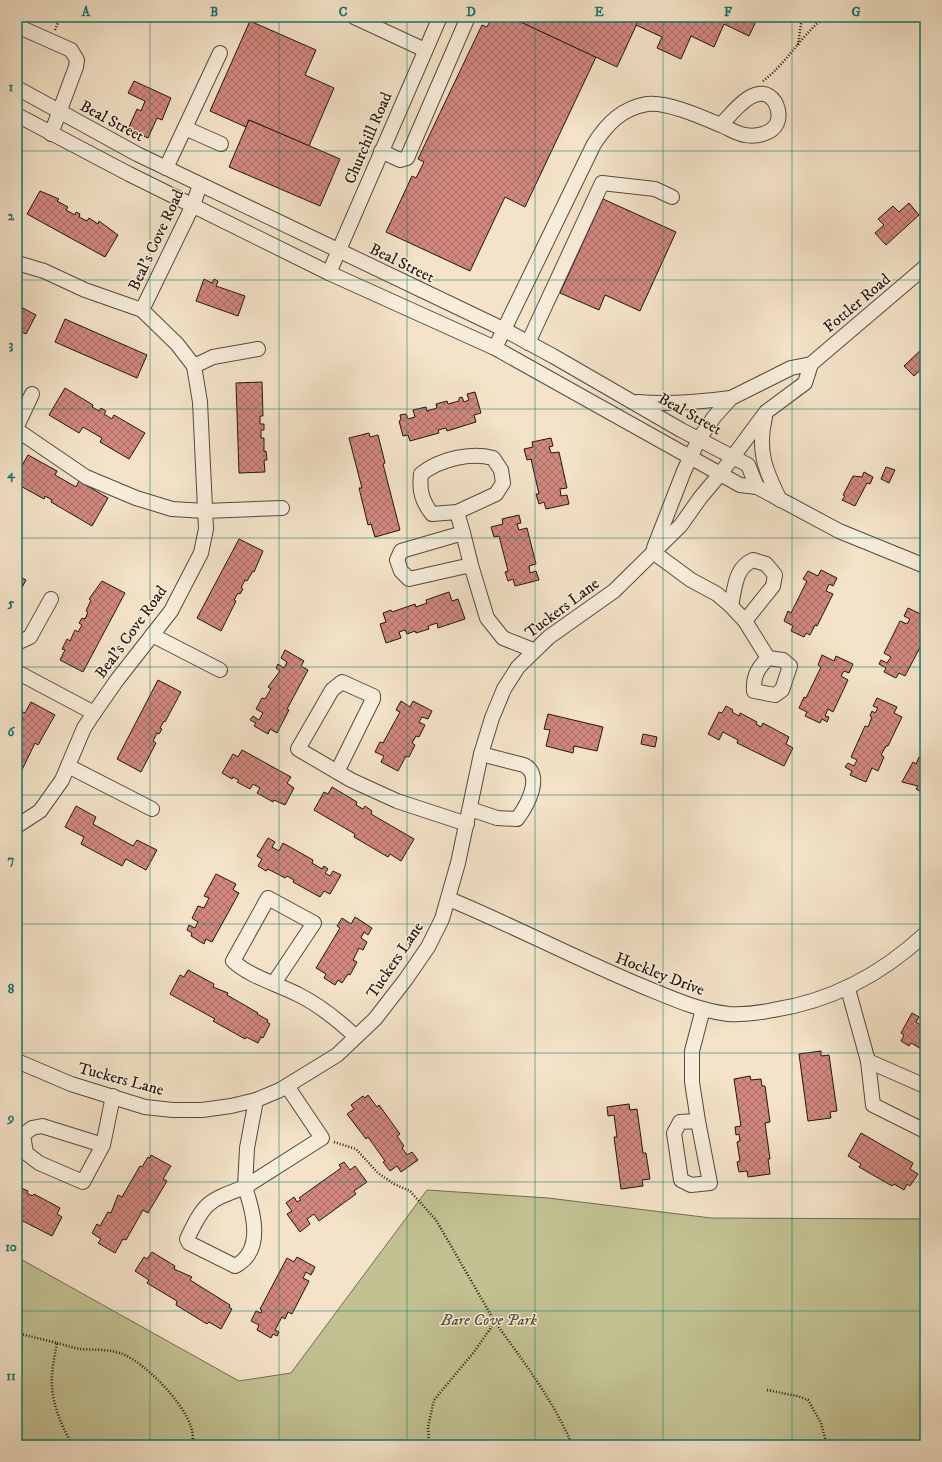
<svg xmlns="http://www.w3.org/2000/svg" width="942" height="1462" viewBox="0 0 942 1462" font-family="'IM FELL DW Pica',serif">
<style>
.green{fill:#c2c192;stroke:#716c51}
.building{fill:url(#building-cross-hatch);stroke:#201610}
.lines{fill:none;stroke-linecap:round;stroke-linejoin:round}
.minor-casing{stroke:#55493e;stroke-width:16}
.path{stroke:#201610;stroke-width:2.5;stroke-dasharray:1 2;stroke-linecap:butt}
.minor{stroke:#f8eddb;stroke-width:14}
.grid{fill:none;stroke:#0f766e;stroke-width:1;stroke-opacity:0.55}
.labels{text-anchor:middle;dominant-baseline:central;stroke-width:3;stroke-linejoin:round;paint-order:stroke}
.street-label{font-size:16px;fill:#201610;stroke:#f8eddb}
.park-label{font-size:16px;font-style:italic;fill:#59523e;stroke:#f8eddb}
.neatline{fill:none;stroke:#0f766e;stroke-width:1.5}
.grid-label{font-size:13px;text-anchor:middle;font-weight:bold;fill:#0f766e}
</style>
<defs>
<pattern id="building-cross-hatch" width="8" height="8" patternUnits="userSpaceOnUse"><rect width="8" height="8" fill="#d1877e"/><path d="M0 0l8 8M0 8l8-8" fill="none" stroke="#a96d66"/></pattern>
</defs>
<rect width="100%" height="100%" fill="#f4e3c8"/>
<filter id="stains"><feTurbulence type="fractalNoise" baseFrequency=".005" numOctaves="4"/><feColorMatrix values="0 0 0 0 .2 0 0 0 0 .09 0 0 0 0 .02 0 0 0 .5 -.17"/></filter>
<radialGradient id="worn" r=".72"><stop offset=".6" stop-color="#630" stop-opacity="0"/><stop offset="1" stop-color="#630" stop-opacity=".3"/></radialGradient>
<polygon class="green" points="427,1190 548,1198 711,1218 925,1219 925,1445 17,1445 17,1257 239,1381 291,1373"/>
<g class="building">
<polygon points="492,17 510,17 596,57 525,207 505,197 470,271 386,232 412,176 416,178 424,162 418,159 482,25 487,27"/>
<polygon points="510,17 640,17 617,67"/>
<polygon points="640,17 758,17 749,36 724,24 714,47 691,36 681,59 657,48 662,37 636,25"/>
<polygon points="770,17 784,17 782,22"/>
<polygon points="250,21 316,50 305,75 334,88 309,146 249,120 246,127 210,111"/>
<polygon points="134,81 171,98 162,120 157,118 148,138 128,129 137,109 141,111 145,101 128,93"/>
<polygon points="249,120 340,159 320,206 229,167"/>
<polygon points="925,188 925,199 920,193"/>
<polygon points="40,191 59,199 57,201 68,207 66,210 75,215 76,212 80,214 79,217 87,221 89,218 98,224 99,221 118,235 105,257 27,214"/>
<polygon points="603,199 676,232 640,311 605,295 599,310 560,293"/>
<polygon points="909,203 919,215 886,245 875,233 884,225 878,219 893,206 899,212"/>
<polygon points="204,279 212,283 214,279 218,281 216,286 245,296 238,316 196,301"/>
<polygon points="17,305 36,315 26,334 18,330 17,333"/>
<polygon points="65,319 147,355 137,378 55,342"/>
<polygon points="925,346 925,366 914,376 904,366"/>
<polygon points="262,382 263,416 260,416 260,424 264,424 264,430 261,430 261,438 264,438 264,452 266,451 267,460 264,460 265,472 239,473 236,383"/>
<polygon points="65,388 93,405 92,407 99,411 101,408 106,411 104,414 112,419 114,415 145,433 129,459 100,442 102,438 83,427 79,433 49,415"/>
<polygon points="475,392 481,413 474,415 476,422 447,431 446,428 438,430 439,433 410,441 408,435 403,436 399,421 401,420 400,415 406,414 408,419 415,417 413,410 426,407 427,411 437,408 436,404 447,401 448,404 459,401 459,398 462,397 464,402 469,400 467,394"/>
<polygon points="369,433 370,437 378,435 385,463 383,464 400,530 375,537 371,524 368,525 359,488 362,488 349,438"/>
<polygon points="551,438 553,446 549,447 551,453 559,452 567,488 560,489 561,496 567,495 569,504 546,509 544,502 539,504 536,494 539,494 531,459 527,460 524,449 533,447 532,442"/>
<polygon points="28,455 57,471 55,475 76,487 79,481 108,498 92,526 51,502 52,500 45,496 44,499 17,484 17,474"/>
<polygon points="886,467 895,470 889,483 881,479"/>
<polygon points="864,472 873,477 870,484 867,483 855,506 842,500 845,496 843,495 853,476 862,477"/>
<polygon points="519,515 521,523 517,524 519,530 527,528 536,564 529,566 530,573 536,571 539,580 515,586 513,579 508,581 505,572 508,571 499,536 494,537 491,527 503,524 502,519"/>
<polygon points="239,539 263,551 254,572 253,571 247,581 245,580 241,588 243,589 240,594 238,593 234,600 236,601 221,631 197,618"/>
<polygon points="821,570 837,578 833,586 829,584 826,591 833,594 817,626 815,625 810,635 806,633 804,637 791,631 793,626 784,621 788,611 791,613 807,581 803,579 808,571 818,576"/>
<polygon points="17,575 26,580 17,597"/>
<polygon points="102,581 125,593 83,672 60,660 65,650 62,649 67,639 70,641 75,630 78,632 82,625 79,623 82,618 85,619 88,612 86,611 91,600 89,599"/>
<polygon points="449,592 452,601 458,599 465,619 438,628 437,623 428,626 429,629 416,633 415,631 407,634 405,630 399,632 401,638 386,643 380,624 386,622 383,613 391,610 392,612 415,604 416,607 427,603 426,600"/>
<polygon points="908,608 925,616 925,638 905,676 899,673 896,678 884,672 886,668 879,664 881,660 887,663 891,657 884,653 900,621 907,624 910,619 904,616"/>
<polygon points="285,650 304,661 301,666 308,670 287,709 289,710 277,733 270,729 268,734 254,726 256,723 250,720 253,716 259,720 263,713 256,709 262,698 265,699 271,689 268,687 280,671 276,668 278,664 284,668 287,662 281,658"/>
<polygon points="822,655 834,661 836,656 853,664 849,673 844,671 841,676 848,680 833,712 828,709 825,716 829,717 827,722 822,719 820,723 805,716 807,712 799,708 804,697 806,698 821,667 818,665"/>
<polygon points="158,680 181,692 165,722 164,721 160,728 162,729 159,734 157,733 153,741 156,743 141,772 117,759"/>
<polygon points="877,698 897,707 894,713 902,717 888,746 886,746 881,755 884,757 878,771 872,768 866,782 850,775 852,771 845,767 848,763 854,766 857,760 851,757 865,726 868,727 872,717 870,716 872,711 875,713 878,708 873,706"/>
<polygon points="401,701 410,707 413,701 432,711 428,719 422,717 419,722 425,725 419,737 416,736 412,743 415,745 409,757 406,756 398,771 381,762 384,756 375,752 380,742 383,743 400,712 396,710"/>
<polygon points="31,702 55,715 38,745 35,743 17,780 17,729 23,718 20,716 23,712 25,713"/>
<polygon points="726,706 733,710 732,712 739,716 740,713 757,722 756,724 761,727 763,723 789,737 786,744 793,748 784,766 737,743 738,740 723,732 719,740 708,734 719,712 722,713"/>
<polygon points="548,714 603,727 597,751 574,746 573,753 546,746 550,730 544,729"/>
<polygon points="643,734 657,737 655,747 641,744"/>
<polygon points="242,750 291,777 287,783 294,788 285,805 274,800 273,802 257,793 260,788 253,784 250,789 237,782 239,780 233,777 232,779 222,773 233,754 238,757"/>
<polygon points="919,757 925,760 925,794 916,789 918,786 902,782 913,762 916,764"/>
<polygon points="332,787 357,802 356,805 363,809 365,806 372,811 371,814 414,839 401,861 390,854 388,857 354,837 355,834 314,810 324,792 328,794"/>
<polygon points="76,806 96,817 93,824 133,846 137,840 157,850 146,870 126,859 122,866 81,844 84,837 65,827"/>
<polygon points="268,838 275,842 272,847 279,851 283,843 313,860 312,863 322,869 324,866 328,869 325,873 330,876 333,871 341,875 330,894 324,891 320,897 293,882 294,880 287,876 285,878 268,869 266,871 258,866 262,859 257,856"/>
<polygon points="216,874 236,884 233,890 239,893 212,942 206,939 204,944 191,936 192,933 187,930 189,925 195,928 198,922 192,918 198,906 204,908 209,898 204,896"/>
<polygon points="355,917 372,928 368,935 364,932 361,938 367,942 363,950 359,948 353,960 357,962 350,975 348,974 342,983 338,980 335,985 324,978 326,974 316,968 340,928 337,926 342,918 351,924"/>
<polygon points="188,970 214,984 213,987 228,993 227,995 258,1013 257,1014 268,1020 267,1022 270,1024 263,1038 261,1037 258,1043 246,1037 245,1039 213,1021 215,1019 170,994 180,975 184,977"/>
<polygon points="912,1013 919,1017 916,1022 922,1026 925,1021 925,1051 911,1043 909,1046 901,1041 904,1035 901,1033"/>
<polygon points="821,1051 821,1056 829,1055 837,1111 830,1112 831,1118 808,1121 799,1054"/>
<polygon points="750,1076 751,1080 761,1079 762,1086 765,1086 770,1122 765,1123 770,1159 768,1159 770,1174 748,1177 747,1171 739,1172 737,1162 740,1161 737,1142 740,1141 739,1134 736,1135 735,1127 741,1126 734,1079"/>
<polygon points="368,1095 377,1107 379,1105 400,1134 397,1136 404,1146 402,1148 407,1155 412,1152 418,1160 401,1172 397,1166 390,1171 383,1162 385,1161 368,1137 366,1139 347,1114 354,1109 351,1105 363,1096 365,1098"/>
<polygon points="629,1104 630,1110 637,1109 643,1153 646,1153 650,1179 642,1180 643,1186 621,1189 614,1137 617,1137 614,1115 608,1116 607,1107"/>
<polygon points="861,1133 913,1163 910,1169 918,1174 910,1186 907,1184 904,1190 894,1184 892,1186 859,1167 861,1164 848,1156"/>
<polygon points="151,1155 171,1166 163,1179 167,1181 148,1213 143,1210 126,1240 123,1239 115,1253 98,1243 101,1239 92,1233 97,1224 100,1226 108,1212 111,1213 118,1195 122,1197 140,1166 142,1167 148,1157 150,1158"/>
<polygon points="344,1162 350,1170 355,1166 367,1182 354,1191 356,1194 319,1221 314,1214 307,1219 310,1224 300,1232 287,1214 292,1211 286,1203 294,1197 297,1202 301,1200 299,1198 341,1168 339,1165"/>
<polygon points="17,1186 28,1191 27,1193 32,1196 34,1194 60,1208 57,1214 62,1217 52,1236 17,1218"/>
<polygon points="152,1252 175,1266 174,1269 192,1277 190,1280 230,1305 229,1307 232,1309 221,1329 209,1322 207,1324 176,1305 177,1301 147,1283 149,1280 135,1271 144,1257 147,1259"/>
<polygon points="297,1257 315,1267 311,1275 306,1272 303,1278 309,1281 292,1314 288,1312 285,1319 282,1317 275,1330 279,1332 277,1336 273,1334 271,1338 257,1330 259,1325 251,1321 256,1311 261,1313 262,1310 260,1309 287,1258 294,1262"/>
</g>
<g class="lines">
<defs>
<g id="minor">
<polyline points="354,17 425,50"/>
<polyline points="17,26 71,50 77,60 76,67 51,134"/>
<polyline points="17,88 137,154 503,329 553,356 681,430 748,465 757,487"/>
<polyline points="17,115 129,174 329,273 495,348 740,485 757,487 839,531 925,566"/>
<polyline points="185,128 221,144"/>
<polyline points="381,151 400,160 407,158 468,17"/>
<polyline points="166,168 220,53"/>
<polyline points="17,263 44,271 85,290 142,310 177,344 194,366 200,402 206,529 201,553 171,611 117,680 94,713 84,728 62,780 40,811 17,826"/>
<polyline points="329,273 440,17"/>
<polyline points="142,310 193,205 200,185"/>
<polyline points="528,343 602,183 655,189 672,197"/>
<path d="M495,348L594,144C607,124 622,108 647,104C667,101 704,118 723,126C730,129 737,134 745,135C756,137 772,134 777,123C780,116 778,108 775,102C758,78 733,112 721,125"/>
<polyline points="194,366 213,357 258,349"/>
<path d="M638,402C669,405 700,402 731,398"/>
<path d="M765,417C757,450 765,470 780,500"/>
<polyline points="17,426 32,394"/>
<polyline points="17,430 86,477 136,498 172,509 205,511 282,508"/>
<path d="M457,512L432,514C422,501 419,491 421,474C440,459 470,452 493,458L501,470L503,483L496,494L457,512L463,533"/>
<polyline points="654,548 684,471 699,439 714,417 731,398 791,368 811,364 925,267"/>
<polyline points="653,552 691,580 717,594 731,606"/>
<polyline points="471,565 463,533 401,551 397,560 401,571 409,579 471,565 487,618 503,638 533,650"/>
<path d="M745,621L773,586L775,575L766,564L753,560C735,568 735,587 731,606L745,621L768,658L783,660L790,666L782,690L775,695L754,691C753,676 758,668 768,658"/>
<polyline points="152,635 220,670"/>
<polyline points="17,643 30,637 51,599"/>
<polyline points="17,672 94,713"/>
<polyline points="68,766 152,809"/>
<polyline points="337,772 373,699 373,696 342,682 332,690 298,749 351,780 397,801 467,824"/>
<path d="M470,809L497,818L517,819C527,806 544,775 524,765L481,754"/>
<path d="M449,899C514,926 577,959 642,986C671,998 697,1010 728,1014C743,1015 759,1013 773,1010C832,1001 882,974 925,934"/>
<path d="M274,983L314,923L268,898L233,961C250,977 278,984 299,995C321,1006 338,1020 356,1037"/>
<polyline points="848,989 868,1061 873,1105 925,1131"/>
<polyline points="17,1061 71,1084 145,1107 173,1110 202,1110 231,1106 256,1100 280,1090 337,1055 375,1019 406,979 428,947 442,919 458,863 481,754 492,718 504,689 518,667 549,637 614,591 681,525 700,498 721,473 766,412 805,383 811,364"/>
<polyline points="868,1061 925,1086"/>
<path d="M256,1100L247,1148L245,1187C208,1201 205,1201 187,1239L189,1243L235,1266C265,1251 253,1211 245,1187L322,1138L287,1086"/>
<polyline points="698,1121 710,1183 691,1185 681,1180 674,1133 680,1122 698,1121 692,1082 692,1051 703,1009"/>
<polyline points="103,1145 42,1126 32,1128 23,1135 26,1153 39,1163 83,1182 103,1145 113,1096"/>
</g>
</defs>
<use href="#minor" class="minor-casing"/>
<g class="path">
<polyline points="808,17 818,23"/>
<polyline points="865,17 867,17"/>
<polyline points="55,30 60,18 57,17"/>
<polyline points="798,45 802,17"/>
<path d="M763,81C787,63 801,35 825,17"/>
<polyline points="334,1142 356,1149 378,1173 394,1184 410,1191 436,1220 495,1322"/>
<path d="M17,1333L57,1343C55,1353 53,1364 52,1374C50,1398 60,1425 73,1445"/>
<path d="M57,1343C65,1345 73,1348 81,1349C94,1350 107,1349 120,1353C144,1361 184,1403 191,1427C193,1432 193,1439 193,1445"/>
<polyline points="767,1390 797,1396 808,1400 821,1423 827,1445"/>
<path d="M429,1444L428,1427L434,1400L474,1352L495,1322C523,1361 554,1401 572,1445"/>
</g>
<use href="#minor" class="minor"/>
</g>
<path class="grid" d="M150,17V1445M279,17V1445M407,17V1445M535,17V1445M663,17V1445M792,17V1445M17,151H925M17,280H925M17,409H925M17,538H925M17,667H925M17,795H925M17,924H925M17,1053H925M17,1182H925M17,1311H925"/>
<g class="labels">
<g class="street-label">
<text transform="translate(112 121) rotate(28)">Beal Street</text>
<text transform="translate(368 138) rotate(-67)">Churchill Road</text>
<text transform="translate(156 240) rotate(-65)">Beal's Cove Road</text>
<text transform="translate(402 263) rotate(26)">Beal Street</text>
<text transform="translate(857 303) rotate(-40)">Fottler Road</text>
<text transform="translate(690 414) rotate(29)">Beal Street</text>
<text transform="translate(562 608) rotate(-37)">Tuckers Lane</text>
<text transform="translate(131 632) rotate(-54)">Beal's Cove Road</text>
<text transform="translate(395 960) rotate(-56)">Tuckers Lane</text>
<text transform="translate(660 974) rotate(21)">Hockley Drive</text>
<text transform="translate(121 1079) rotate(15)">Tuckers Lane</text>
</g>
<g class="park-label">
<text x="489" y="1320">Bare Cove Park</text>
</g>
</g>
<rect width="942" height="1462" fill="none" stroke="#f4e3c8" stroke-width="44"/>
<rect x="22" y="22" width="898" height="1418" class="neatline"/>
<g class="grid-label">
<text x="86" y="16">A</text>
<text x="214" y="16">B</text>
<text x="343" y="16">C</text>
<text x="471" y="16">D</text>
<text x="599" y="16">E</text>
<text x="728" y="16">F</text>
<text x="856" y="16">G</text>
<text x="11" y="91">1</text>
<text x="11" y="220">2</text>
<text x="11" y="349">3</text>
<text x="11" y="478">4</text>
<text x="11" y="607">5</text>
<text x="11" y="736">6</text>
<text x="11" y="864">7</text>
<text x="11" y="993">8</text>
<text x="11" y="1122">9</text>
<text x="11" y="1251">10</text>
<text x="11" y="1380">11</text>
</g>
<rect width="100%" height="100%" filter="url(#stains)"/>
<rect width="100%" height="100%" fill="url(#worn)"/>
</svg>
